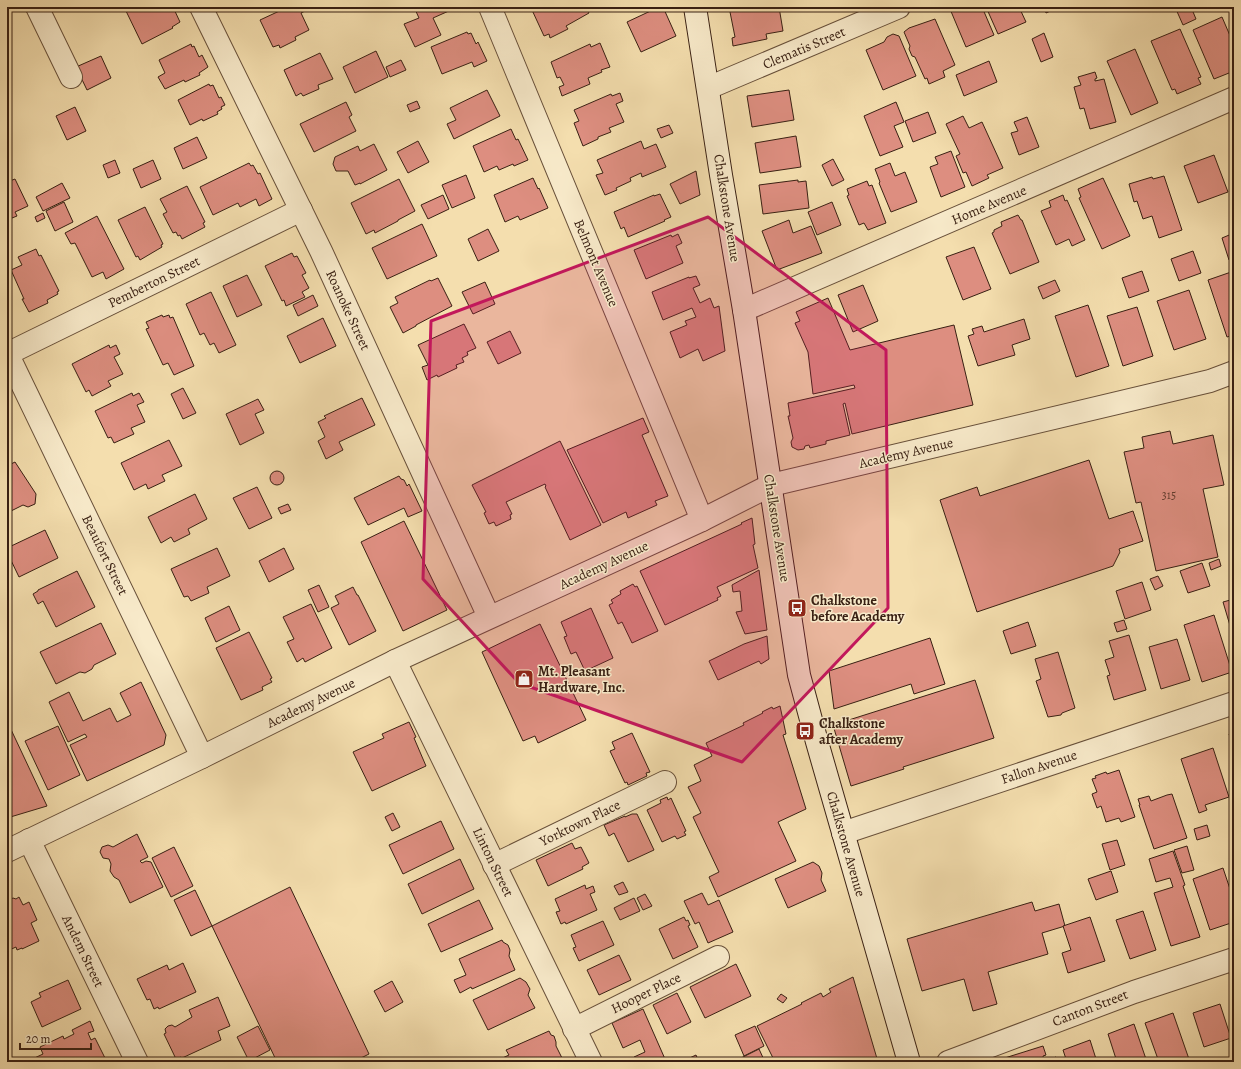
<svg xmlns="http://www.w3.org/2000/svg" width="1241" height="1069" viewBox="0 0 1241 1069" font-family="Alegreya,serif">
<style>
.building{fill:#dd8e80;stroke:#392013}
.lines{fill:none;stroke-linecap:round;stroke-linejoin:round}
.minor-casing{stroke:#68503a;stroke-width:24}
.tertiary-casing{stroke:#68503a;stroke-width:24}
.secondary-casing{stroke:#392013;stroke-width:24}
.minor{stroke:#f8eaca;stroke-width:22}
.tertiary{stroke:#f8eaca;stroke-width:22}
.secondary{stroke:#f8eaca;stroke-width:22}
.marked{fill:#c2185b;fill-opacity:0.2;stroke:#c2185b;stroke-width:3;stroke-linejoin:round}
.labels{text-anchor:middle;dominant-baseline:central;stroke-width:3;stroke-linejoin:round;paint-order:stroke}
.number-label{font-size:12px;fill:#623c2e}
.street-label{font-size:14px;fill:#392013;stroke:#f8eaca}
.poi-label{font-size:14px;font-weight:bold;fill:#392013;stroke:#f8eaca;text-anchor:start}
</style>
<rect width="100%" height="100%" fill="#f4deae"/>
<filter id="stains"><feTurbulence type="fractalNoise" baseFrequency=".005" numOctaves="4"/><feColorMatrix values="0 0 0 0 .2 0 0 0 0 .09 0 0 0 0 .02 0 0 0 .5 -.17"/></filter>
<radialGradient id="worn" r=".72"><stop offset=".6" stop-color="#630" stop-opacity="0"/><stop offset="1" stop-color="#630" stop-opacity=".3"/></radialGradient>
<g class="building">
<polygon points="133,7 173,7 180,22 172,27 173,28 142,44 126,11"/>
<polygon points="288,7 306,7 307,10 301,13 309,30 295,37 296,40 280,48 279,45 273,47 260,20"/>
<polygon points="414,7 452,7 450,8 451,10 433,18 441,35 415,47 404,24 419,18"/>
<polygon points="538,7 586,7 589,13 566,26 568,29 550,38 549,34 544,36 532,10"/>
<polygon points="659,7 663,7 676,36 641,52 627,22"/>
<polygon points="729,7 779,7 783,31 766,34 767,39 733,46 732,38 735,37"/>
<polygon points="955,7 982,7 994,35 966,47 950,9"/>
<polygon points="986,7 1019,7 1026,22 998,34"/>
<polygon points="1044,7 1059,7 1046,13"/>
<polygon points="1175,7 1191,7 1196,19 1183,25"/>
<polygon points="1222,17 1234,45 1234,71 1214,79 1193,30"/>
<polygon points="935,19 955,65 943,71 945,77 929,84 927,78 925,79 915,57 912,56 909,49 910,46 904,32 909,28"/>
<polygon points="1180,29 1201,77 1198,78 1201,84 1177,94 1175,89 1172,90 1151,41"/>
<polygon points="467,32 468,34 471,33 476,44 478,42 487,61 474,67 472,62 442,74 431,47"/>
<polygon points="1044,33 1053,57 1041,62 1032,39"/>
<polygon points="893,34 899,36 916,76 883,90 866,50 884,42 887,37"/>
<polygon points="600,43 610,67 601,70 602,72 588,78 590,84 562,96 559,87 564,85 560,77 557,78 551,62 590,44 591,47"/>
<polygon points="191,44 192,47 194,46 199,57 202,55 208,67 199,73 200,75 185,82 184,80 165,89 158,77 165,73 159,60"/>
<polygon points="1135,49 1158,103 1131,115 1107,61"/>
<polygon points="376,51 388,77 355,93 343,67"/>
<polygon points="320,53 333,79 318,85 319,89 303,96 301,93 296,96 284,70"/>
<polygon points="101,56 111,78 87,90 76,67"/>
<polygon points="401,60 406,70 390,77 386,67"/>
<polygon points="989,61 997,82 964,96 956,75"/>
<polygon points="1095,72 1097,78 1095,79 1095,81 1104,79 1116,122 1090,129 1084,108 1080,109 1074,87 1081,85 1078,77"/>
<polygon points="209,84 210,86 213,85 219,98 221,97 225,105 221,107 222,109 217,112 218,114 203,121 202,119 190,125 178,100"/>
<polygon points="487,90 500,116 454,139 447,124 456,120 450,108"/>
<polygon points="789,90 794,120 752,127 747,96"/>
<polygon points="620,93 623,101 616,104 624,122 609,128 611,132 598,137 598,139 583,146 574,123 579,121 574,110 611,94 612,96"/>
<polygon points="417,101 420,108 410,112 407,105"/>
<polygon points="346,102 352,115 349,117 356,131 314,152 300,124"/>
<polygon points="896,102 904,122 894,126 903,147 880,156 864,116"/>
<polygon points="75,107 86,131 67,140 56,116"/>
<polygon points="928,112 936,133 913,142 905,121"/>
<polygon points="963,116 969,128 982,122 1003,168 987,175 989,178 972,186 966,172 963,173 956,156 960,154 946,124"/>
<polygon points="1027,117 1039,147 1019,155 1011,133 1018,131 1014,122"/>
<polygon points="669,125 673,133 661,138 657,129"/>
<polygon points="511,129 516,140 518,139 528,160 514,166 513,164 499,170 497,166 484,172 473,146"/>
<polygon points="796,136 801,167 760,173 755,143"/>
<polygon points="197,137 207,158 183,169 174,148"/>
<polygon points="418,141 429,162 408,173 397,152"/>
<polygon points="641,141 644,149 656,144 666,167 642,177 641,173 630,178 631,181 616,188 617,190 605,195 596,175 603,173 597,160"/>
<polygon points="374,144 387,170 360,184 360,183 355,185 348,171 336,171 333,164 335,157 358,146 360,151"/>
<polygon points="951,151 965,187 941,197 930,167 938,164 935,157"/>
<polygon points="1214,155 1228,192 1198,203 1184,166"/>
<polygon points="833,159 844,180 832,186 822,165"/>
<polygon points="115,160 120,173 108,178 103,165"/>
<polygon points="153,160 161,179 141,188 133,169"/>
<polygon points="249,163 251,166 253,165 258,174 260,173 272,199 259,206 256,199 240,207 238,203 213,215 200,187"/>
<polygon points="890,163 895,176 905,172 917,202 891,212 879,183 880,182 875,169"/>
<polygon points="696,171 700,195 680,204 670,184"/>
<polygon points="466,175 475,198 452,208 442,185"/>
<polygon points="1164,176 1182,230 1159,238 1152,216 1143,219 1137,201 1134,202 1129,184 1152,177 1153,179"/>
<polygon points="533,178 538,189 539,188 548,208 520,220 518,216 505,222 494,195"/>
<polygon points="1103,178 1130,236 1102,249 1079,198 1081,197 1078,189"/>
<polygon points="15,179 28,206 15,212 17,216 7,220 7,182"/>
<polygon points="399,179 415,211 398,220 398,221 375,233 374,230 366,234 351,203"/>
<polygon points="798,180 798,182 806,181 809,208 763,214 759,185"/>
<polygon points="867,181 869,186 872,185 886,223 868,230 864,223 859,225 847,196 849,195 847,189"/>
<polygon points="62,183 70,198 43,211 36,197"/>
<polygon points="187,186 205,222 203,223 205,227 182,239 180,235 178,236 176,232 173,233 163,214 167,212 160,199"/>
<polygon points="660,194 671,217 664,220 665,221 628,237 624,227 621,229 614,212 654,195 654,196"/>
<polygon points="443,195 449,209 428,219 421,205"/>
<polygon points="1063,195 1065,201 1067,200 1085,240 1072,246 1069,239 1056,245 1041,211 1051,207 1049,201"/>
<polygon points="64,202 73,222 55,231 46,211"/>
<polygon points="832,202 841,225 817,235 808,212"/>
<polygon points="145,207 163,244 161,245 162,247 140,260 138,256 136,257 118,220"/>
<polygon points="43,213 45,218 37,222 35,217"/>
<polygon points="1018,215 1021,220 1022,220 1039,262 1010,274 992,233 994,232 994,230 1002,226 1001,222"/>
<polygon points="97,216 124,269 106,279 103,272 92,277 75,243 71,244 65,233"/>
<polygon points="789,220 793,233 811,226 822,253 777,270 762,231"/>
<polygon points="422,224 437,256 387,279 372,248"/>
<polygon points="488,229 499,251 478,261 468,239"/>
<polygon points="1234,233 1234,258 1229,260 1222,238"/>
<polygon points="678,234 682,243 676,246 683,263 646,279 634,250 671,235 672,237"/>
<polygon points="974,247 991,289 963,300 946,257"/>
<polygon points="36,249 39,256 41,255 59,291 57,292 58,294 47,300 48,303 29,312 22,299 24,299 11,270 22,265 18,257"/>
<polygon points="1193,251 1201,273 1179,281 1171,259"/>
<polygon points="292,253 294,257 297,256 306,273 302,275 309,288 302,292 305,297 286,306 284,300 282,301 265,266"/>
<polygon points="1142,271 1149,291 1129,298 1122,278"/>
<polygon points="1234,271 1234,335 1227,337 1208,280"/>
<polygon points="247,275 262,305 237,317 223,286"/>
<polygon points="696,276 700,285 693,288 700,303 710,298 714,308 719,306 725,351 703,361 698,349 680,358 670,332 687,325 685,321 696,317 692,308 663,320 652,292 689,277 689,278"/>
<polygon points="438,278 452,306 416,325 416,326 403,333 390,307 398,303 395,297 430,280 431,281"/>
<polygon points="1055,280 1060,291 1043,299 1038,287"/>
<polygon points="485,282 495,304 473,314 462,292"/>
<polygon points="863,285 878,321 853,332 838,295"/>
<polygon points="1189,290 1206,339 1174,350 1157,301"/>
<polygon points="211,292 236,345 219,353 214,343 210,345 204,333 200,335 186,304"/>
<polygon points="313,295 318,306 298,316 293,305"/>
<polygon points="828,298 850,350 954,325 973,405 852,434 845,403 843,404 850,435 826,441 826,444 810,448 809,445 805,446 804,449 798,450 792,447 791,442 793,438 788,416 790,416 788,403 855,388 854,385 813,394 808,352 795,323 800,321 796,312"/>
<polygon points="1088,305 1109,366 1076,377 1055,316"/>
<polygon points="1137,307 1153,356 1123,366 1107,316"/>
<polygon points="162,315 163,317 169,315 170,318 173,317 194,366 174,375 168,363 163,365 146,329 149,328 146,322"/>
<polygon points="323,318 336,346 300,363 287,336"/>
<polygon points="1024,319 1030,339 1012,345 1015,355 978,366 968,336 974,334 972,329 982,326 984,332"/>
<polygon points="464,324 476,348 467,352 468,355 462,358 464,362 456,365 457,368 438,377 437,375 427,380 422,367 428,365 418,345"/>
<polygon points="510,331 521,353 498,364 487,342"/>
<polygon points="109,345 110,348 116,345 120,354 114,357 123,374 108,381 111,386 92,396 89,390 86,392 72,364"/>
<polygon points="183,388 196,413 183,419 171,394"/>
<polygon points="132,393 133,396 139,393 144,402 137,405 145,422 131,428 134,434 114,443 111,437 108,438 95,411"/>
<polygon points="362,398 375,425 339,442 343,450 326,459 318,441 325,437 318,422 326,418 324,416"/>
<polygon points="258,399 264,410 255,414 264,433 240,445 226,414"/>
<polygon points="643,418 649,432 642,435 668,496 655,501 657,505 628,518 626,512 603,523 567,450"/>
<polygon points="1170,431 1173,444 1213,435 1224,485 1203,489 1218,557 1156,571 1141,502 1136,503 1124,452 1144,448 1142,437"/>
<polygon points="169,440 182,466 162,475 165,481 148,489 146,484 134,490 121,463"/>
<polygon points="560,441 601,525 570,540 545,487 546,486 545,484 506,502 512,514 510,515 511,519 496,526 494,522 489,524 484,513 486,512 472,485"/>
<polygon points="1089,460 1109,519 1133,511 1143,541 1119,549 1120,552 1113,566 977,612 940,500 977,487 980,496"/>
<polygon points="15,462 36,494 35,504 28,507 23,505 11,511 10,508 7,510 7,466"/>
<circle cx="277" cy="478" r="7"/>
<polygon points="399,476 401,479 404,480 407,486 409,484 422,511 408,517 404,508 368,525 354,498"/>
<polygon points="257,487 272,518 249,529 233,498"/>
<polygon points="195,494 207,519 188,529 190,534 174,542 171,537 161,543 148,517"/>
<polygon points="288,504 291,510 281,514 278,508"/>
<polygon points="752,518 755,544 753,545 758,568 717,587 721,596 717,598 718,600 665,625 640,571 742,524 741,523"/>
<polygon points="404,521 447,610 403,631 361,542"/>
<polygon points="45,530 58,558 19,577 7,552 7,548"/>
<polygon points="217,548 230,576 207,587 209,593 191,601 188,596 184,597 171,569"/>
<polygon points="284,548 294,569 269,582 259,561"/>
<polygon points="1219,559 1221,566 1211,570 1209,563"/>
<polygon points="1202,563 1210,586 1188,593 1180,571"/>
<polygon points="759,570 767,630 745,634 736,612 742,611 740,591 733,592 732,585"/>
<polygon points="77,571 95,607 56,627 43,601 38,604 33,594 38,591 38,590"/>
<polygon points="1158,576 1163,586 1155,590 1150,579"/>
<polygon points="1142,582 1151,610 1125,619 1116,591"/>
<polygon points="633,584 635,587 637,586 658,631 632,643 622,622 618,624 609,605 613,603 611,600 621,594 620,591"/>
<polygon points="319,585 329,607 318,612 308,590"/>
<polygon points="353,587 357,595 358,595 376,631 349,645 331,608 339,604 335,596"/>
<polygon points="1234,599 1234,639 1223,602"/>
<polygon points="311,604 332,648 305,662 303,658 297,662 287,642 294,639 283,617"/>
<polygon points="229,606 240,630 216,642 205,618"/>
<polygon points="591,608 613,658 585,671 576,652 571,654 564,637 567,636 561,622"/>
<polygon points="1214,615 1232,672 1202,682 1184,625"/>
<polygon points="1124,620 1127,629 1117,632 1114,623"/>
<polygon points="1028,622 1036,646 1011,654 1003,631"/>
<polygon points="101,623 116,654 94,665 92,669 85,673 80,672 56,684 40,652"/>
<polygon points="540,624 586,720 538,743 535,736 523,741 482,652"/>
<polygon points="249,632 272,678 270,679 272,682 262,687 263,690 241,700 216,648"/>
<polygon points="1129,635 1146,690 1114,700 1107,676 1110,675 1105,660 1114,657 1109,641"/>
<polygon points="767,636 769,659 761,664 759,661 718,680 709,661 744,644"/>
<polygon points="930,638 945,684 914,694 911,684 834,709 829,671"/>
<polygon points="1177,639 1190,680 1161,689 1149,647"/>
<polygon points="1058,652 1075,708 1062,713 1061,715 1048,717 1036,681 1041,679 1035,659"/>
<polygon points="975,680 994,738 903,767 904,769 851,786 833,725"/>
<polygon points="141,682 166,735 164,745 87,781 70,745 87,737 85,734 68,742 49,702 69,692 83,721 110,708 117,722 131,715 120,693"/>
<polygon points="780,706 786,734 783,735 806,809 778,822 796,861 718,897 709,877 719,872 693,817 701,813 688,787 701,781 694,765 712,756 706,743 744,725 743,723 763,713 762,712 772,707 773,709"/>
<polygon points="7,721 47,806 7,818"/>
<polygon points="409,722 416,737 414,738 426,766 372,791 353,752 384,738 382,734"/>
<polygon points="58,726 80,775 48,790 25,741"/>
<polygon points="1234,732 1234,750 1229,734"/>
<polygon points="632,733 650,772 646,773 647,776 628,785 627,782 625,783 610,751 615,749 612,742"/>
<polygon points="1213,748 1229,797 1205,805 1207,810 1199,813 1181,759"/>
<polygon points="1119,770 1135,817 1121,822 1119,818 1106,822 1101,806 1097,808 1092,794 1097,792 1092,779 1096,778 1095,776 1106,772 1107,774"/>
<polygon points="1172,794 1187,838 1154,849 1139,805 1140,805 1138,799 1149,796 1151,801 1167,795"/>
<polygon points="667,797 668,800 671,798 686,831 684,832 686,835 677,839 675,836 662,842 647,810 661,803 660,800"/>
<polygon points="393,813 400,827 392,831 385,817"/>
<polygon points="632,814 637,814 654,850 628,862 614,833 609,836 604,825 625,816 625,817"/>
<polygon points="441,821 454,849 403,874 389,845"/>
<polygon points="1207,825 1210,836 1197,840 1194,829"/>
<polygon points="137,834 148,857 140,861 142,863 146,861 151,862 163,887 130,903 119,880 114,877 110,871 111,864 109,859 103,858 100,852 102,847 108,845 113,847"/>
<polygon points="1117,840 1125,865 1110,870 1102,844"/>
<polygon points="572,843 575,849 581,847 589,863 582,867 583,869 548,886 536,860"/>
<polygon points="1187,846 1194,870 1182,873 1174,850"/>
<polygon points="174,847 193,886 171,897 152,858"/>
<polygon points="1173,851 1185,885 1183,886 1200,937 1171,946 1154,893 1173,887 1170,878 1156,882 1149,859"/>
<polygon points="460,859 474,889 422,914 408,884"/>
<polygon points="813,862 819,866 822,873 821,880 826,891 788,908 775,879"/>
<polygon points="1223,868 1234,901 1234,922 1210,930 1193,879"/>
<polygon points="1111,871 1118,892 1096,900 1088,879"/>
<polygon points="623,882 628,892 619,895 614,886"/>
<polygon points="585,885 586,889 593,886 595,892 590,894 597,910 566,924 565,922 561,924 556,912 560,911 555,899"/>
<polygon points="290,887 369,1054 353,1062 277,1062 212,926"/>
<polygon points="195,890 212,926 191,936 174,900"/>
<polygon points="702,893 708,905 719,900 733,932 708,943 699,922 695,924 684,901"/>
<polygon points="645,894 652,906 643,910 637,898"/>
<polygon points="19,897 23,905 29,902 37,920 31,923 39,941 22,949 22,948 17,950 16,947 7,951 7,901 13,898 16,899"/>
<polygon points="634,898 640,911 620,920 614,908"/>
<polygon points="479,900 493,929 441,952 428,924"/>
<polygon points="1032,902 1035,911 1059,904 1065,926 1042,933 1048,954 988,972 997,1004 973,1011 964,979 922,991 907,939"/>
<polygon points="1143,911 1156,950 1130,959 1116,920"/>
<polygon points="684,917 686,921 688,920 690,925 688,926 698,947 673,959 659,929"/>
<polygon points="1090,917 1105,961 1068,973 1062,953 1071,950 1063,926"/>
<polygon points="603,921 614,945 579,961 573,948 576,947 571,935"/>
<polygon points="502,940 503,942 508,945 510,950 509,956 515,970 472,989 471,987 460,993 454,980 466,975 459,959"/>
<polygon points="619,955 631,980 599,995 587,970"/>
<polygon points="183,963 196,992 159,1009 158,1007 154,1009 150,999 147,1000 137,979 167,965 169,970"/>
<polygon points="736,964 751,996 705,1018 690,987"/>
<polygon points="853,977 878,1062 775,1062 757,1026 802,1004 801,1003 821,993 823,997 831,992 829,989"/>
<polygon points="520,978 526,982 530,989 528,995 535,1008 488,1030 473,1000"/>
<polygon points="68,980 81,1009 42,1027 31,1002 41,997 39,993"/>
<polygon points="392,981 403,1002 385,1012 374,991"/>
<polygon points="677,993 691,1022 667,1034 653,1005"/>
<polygon points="781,994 787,998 783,1003 777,999"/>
<polygon points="218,997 230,1026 218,1031 221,1040 182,1058 181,1057 176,1059 164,1034 166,1033 165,1029 168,1026 172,1025 175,1027 192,1017 189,1010"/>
<polygon points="1220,1004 1231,1038 1204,1047 1193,1013"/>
<polygon points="643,1009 665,1059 658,1062 636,1062 634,1057 645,1052 640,1040 623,1048 612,1023"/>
<polygon points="1173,1013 1190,1062 1159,1062 1145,1023"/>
<polygon points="90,1021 94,1031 88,1033 91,1040 95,1038 105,1058 97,1062 26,1062 43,1054 40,1047 63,1036 64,1039 74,1034 72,1030"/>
<polygon points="1134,1024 1147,1062 1117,1062 1108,1034"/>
<polygon points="258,1026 270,1050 249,1061 237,1037"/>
<polygon points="755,1026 764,1046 744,1056 735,1035"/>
<polygon points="549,1031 551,1035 554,1036 556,1042 556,1046 563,1060 559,1062 494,1062 509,1055 506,1050"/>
<polygon points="1090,1040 1097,1062 1067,1062 1063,1050"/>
<polygon points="1043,1046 1046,1055 1043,1056 1044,1061 1056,1057 1058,1062 992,1062"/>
<polygon points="759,1049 765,1062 733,1062"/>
<polygon points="696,1055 699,1062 681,1062"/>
</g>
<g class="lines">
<defs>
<g id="minor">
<polyline points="37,7 71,77"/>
<polyline points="201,7 321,251 489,617"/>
<polyline points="490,7 702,520"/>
<polyline points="708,88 899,7"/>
<polyline points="744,310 1234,98"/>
<polyline points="7,353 202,757"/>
<polyline points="7,354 301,210"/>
<polyline points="395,661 591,1062"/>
<polyline points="843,833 1234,703"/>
<polyline points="29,840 137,1062"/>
<polyline points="494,865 665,782"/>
<polyline points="574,1029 718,957"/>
<polyline points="948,1062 1134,992 1234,959"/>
</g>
<polyline id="tertiary" points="7,851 202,757 395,661 702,520 771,485 1210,381 1234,372"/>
<polyline id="secondary" points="695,7 721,175 744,310 799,675 817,742 909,1062"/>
</defs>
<use href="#minor" class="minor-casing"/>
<use href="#tertiary" class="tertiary-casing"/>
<use href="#secondary" class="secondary-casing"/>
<use href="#minor" class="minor"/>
<use href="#tertiary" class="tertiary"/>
<use href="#secondary" class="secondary"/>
</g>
<path class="marked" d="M708,217L886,350L888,608L742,762L519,683L423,579L431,321Z"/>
<defs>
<symbol id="bus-square" viewBox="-11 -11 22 22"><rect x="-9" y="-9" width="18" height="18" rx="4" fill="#8f2418" stroke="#f8eaca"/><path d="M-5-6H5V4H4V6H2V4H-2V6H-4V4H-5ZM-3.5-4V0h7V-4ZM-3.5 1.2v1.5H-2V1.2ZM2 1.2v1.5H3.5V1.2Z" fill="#fff"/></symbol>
<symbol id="shop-square" viewBox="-11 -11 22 22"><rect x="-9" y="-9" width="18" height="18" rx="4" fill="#8f2418" stroke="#f8eaca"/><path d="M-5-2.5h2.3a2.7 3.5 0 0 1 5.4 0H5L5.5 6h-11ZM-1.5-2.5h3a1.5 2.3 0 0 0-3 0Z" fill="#fff"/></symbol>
</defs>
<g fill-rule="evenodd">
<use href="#bus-square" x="786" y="597" width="22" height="22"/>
<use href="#shop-square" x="513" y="668" width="22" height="22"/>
<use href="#bus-square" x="794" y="720" width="22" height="22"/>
</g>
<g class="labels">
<g class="number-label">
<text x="1169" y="495">315</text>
</g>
<g class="street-label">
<text transform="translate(804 48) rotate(-23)">Clematis Street</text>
<text transform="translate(989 205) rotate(-23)">Home Avenue</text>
<text transform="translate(727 208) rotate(81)">Chalkstone Avenue</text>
<text transform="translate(596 263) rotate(67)">Belmont Avenue</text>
<text transform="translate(154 282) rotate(-26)">Pemberton Street</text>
<text transform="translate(348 310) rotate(65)">Roanoke Street</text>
<text transform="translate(906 453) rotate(-13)">Academy Avenue</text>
<text transform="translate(777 528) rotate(81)">Chalkstone Avenue</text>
<text transform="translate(105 555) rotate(64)">Beaufort Street</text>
<text transform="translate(604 565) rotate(-25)">Academy Avenue</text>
<text transform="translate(311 703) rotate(-26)">Academy Avenue</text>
<text transform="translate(1039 767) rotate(-19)">Fallon Avenue</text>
<text transform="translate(580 823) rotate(-26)">Yorktown Place</text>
<text transform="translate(846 844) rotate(74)">Chalkstone Avenue</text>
<text transform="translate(493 862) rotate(64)">Linton Street</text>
<text transform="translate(83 951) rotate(64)">Andem Street</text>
<text transform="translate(646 993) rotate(-26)">Hooper Place</text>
<text transform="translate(1090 1008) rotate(-21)">Canton Street</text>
</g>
<g class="poi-label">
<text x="811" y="600">Chalkstone<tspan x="811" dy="16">before Academy</tspan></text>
<text x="538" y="671">Mt. Pleasant<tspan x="538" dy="16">Hardware, Inc.</tspan></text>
<text x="819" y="723">Chalkstone<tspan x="819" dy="16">after Academy</tspan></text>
</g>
</g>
<rect width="1241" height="1069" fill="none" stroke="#f4deae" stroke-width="24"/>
<rect x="8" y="8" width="1225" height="1053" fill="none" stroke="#392013" stroke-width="2"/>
<rect x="12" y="12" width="1217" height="1045" fill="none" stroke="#392013"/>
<path d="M20 1043v6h71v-6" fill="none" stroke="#392013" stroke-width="2"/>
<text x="26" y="1043" font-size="12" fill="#392013" stroke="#f8eaca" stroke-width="3" paint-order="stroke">20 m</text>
<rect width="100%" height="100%" filter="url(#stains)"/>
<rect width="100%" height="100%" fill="url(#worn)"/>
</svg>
